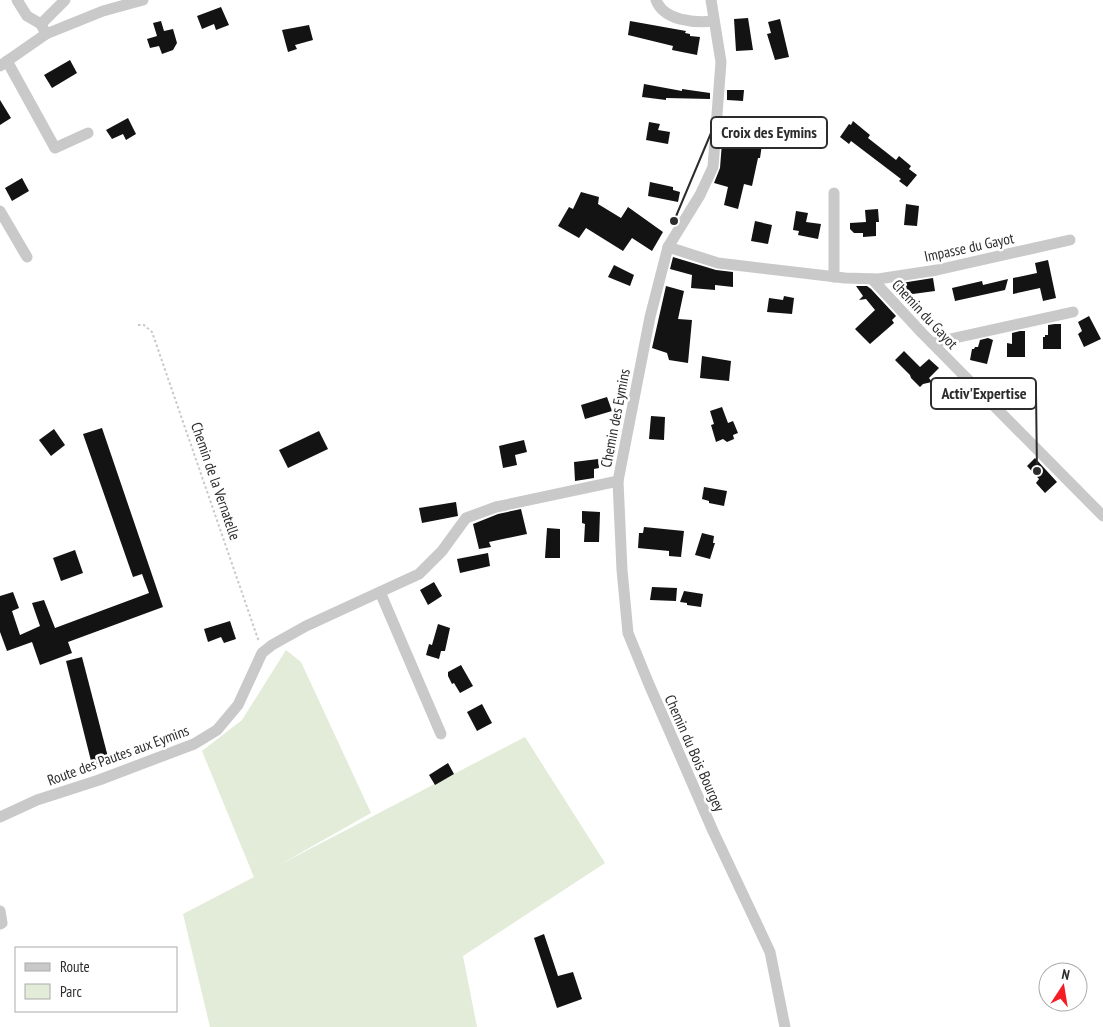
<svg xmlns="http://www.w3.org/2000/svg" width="1103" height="1027" viewBox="0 0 1103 1027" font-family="'PT Sans Narrow',sans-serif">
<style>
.green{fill:#e2ecd8}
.building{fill:#131313}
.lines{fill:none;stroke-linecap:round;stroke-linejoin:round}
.path{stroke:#c9c9c9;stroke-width:2;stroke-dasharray:2.5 2.5;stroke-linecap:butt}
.minor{stroke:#c9c9c9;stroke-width:11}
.labels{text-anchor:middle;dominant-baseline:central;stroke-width:5;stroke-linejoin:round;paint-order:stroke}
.street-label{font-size:15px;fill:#2c2c2c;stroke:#fff}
.leader{fill:none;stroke:#2c2c2c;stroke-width:2}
.callout-dot{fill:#2c2c2c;stroke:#fff;stroke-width:2}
.callout{fill:#fff;stroke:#2c2c2c;stroke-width:2}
.callout-label{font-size:16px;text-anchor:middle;font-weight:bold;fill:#2c2c2c}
</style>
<rect width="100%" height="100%" fill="#fff"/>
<polygon class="green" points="286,650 301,662 371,813 279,865 525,737 605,863 463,956 477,1027 210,1027 183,914 254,877 202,751 242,720"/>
<g class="building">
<polygon points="221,7 229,25 216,30 214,24 202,29 197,16"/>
<polygon points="748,18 753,50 736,51 734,19"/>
<polygon points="780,19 789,57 775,60 767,34 771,33 768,22"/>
<polygon points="161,21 164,31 173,29 177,43 173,50 162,54 159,46 150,48 147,39 157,36 153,23"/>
<polygon points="630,21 686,31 685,33 690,34 690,36 700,37 697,55 672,50 673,46 628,35"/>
<polygon points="309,25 313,40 295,45 297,49 288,52 282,30"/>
<polygon points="70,60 77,73 52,88 44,75"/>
<polygon points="644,84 682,91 682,89 710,93 710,99 666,98 666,100 642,97"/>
<polygon points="727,90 744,90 743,101 727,100"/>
<polygon points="0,100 11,118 0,125"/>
<polygon points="724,117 760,125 757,137 763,138 760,158 758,158 752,186 744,184 738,209 724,205 728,187 714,183 720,168"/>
<polygon points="128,118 136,134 126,140 123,134 112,139 106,130"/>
<polygon points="853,121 870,135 868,138 896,160 899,156 911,166 909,169 917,175 907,187 899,181 901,179 851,141 849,144 840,137 849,124 851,125"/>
<polygon points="649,122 660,124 658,130 670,132 668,144 646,140"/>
<polygon points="22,178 29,191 12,201 5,188"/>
<polygon points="650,182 673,187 673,190 680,192 678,202 648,196"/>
<polygon points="581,192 599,197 598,204 621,218 628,207 663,232 652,251 632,238 623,251 586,228 579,238 558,226 569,207 573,209"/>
<polygon points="906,204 919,206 917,226 904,225"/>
<polygon points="878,209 879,222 876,222 876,236 863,237 863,233 854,233 850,229 850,223 866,222 865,210"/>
<polygon points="796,211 808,213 806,222 821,224 818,239 798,235 799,231 793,230"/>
<polygon points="755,221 772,225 768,244 751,241"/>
<polygon points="673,257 716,270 733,272 733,287 715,285 715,290 691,288 692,275 670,269"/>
<polygon points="1048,260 1056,298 1043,301 1040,288 1013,294 1013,278 1037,273 1035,263"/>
<polygon points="614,265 634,275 630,286 608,277"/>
<polygon points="933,278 935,291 898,296 896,294 895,284"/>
<polygon points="1008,279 1005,290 955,301 952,288 982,281 983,285"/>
<polygon points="666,286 684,291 678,319 692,320 688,363 669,360 667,353 652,348"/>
<polygon points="856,286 867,286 871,289 896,316 892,320 894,323 870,344 855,329 875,310 866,299 859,300 863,296"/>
<polygon points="784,296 794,298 792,314 767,312 769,298 783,300"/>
<polygon points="1089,316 1101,339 1084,347 1078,334 1082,331 1078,322"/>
<polygon points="1055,324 1061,324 1061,349 1043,349 1043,337 1045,337 1045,335 1048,335 1048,325"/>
<polygon points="1020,331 1025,331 1025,357 1007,357 1007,343 1012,344 1012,333"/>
<polygon points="988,338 993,340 987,364 970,360 972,349 974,349 975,347 978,347 980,340"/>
<polygon points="904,351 920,367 929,359 939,368 929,378 932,382 923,384 920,387 911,378 910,375 895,360"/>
<polygon points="702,356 731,361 729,381 700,378"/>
<polygon points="607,397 612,411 585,419 581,405"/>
<polygon points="722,407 728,423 733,421 738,433 733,435 734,439 727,442 723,439 716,442 711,425 714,424 710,411"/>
<polygon points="651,416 665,417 664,440 649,439"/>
<polygon points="102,428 163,607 68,642 72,653 40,665 32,642 7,651 0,632 0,596 13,592 19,608 12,611 20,635 40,626 32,603 44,600 55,628 149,593 142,574 133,577 83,434"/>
<polygon points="54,429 65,445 51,456 39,440"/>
<polygon points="319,431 328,449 288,468 279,450"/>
<polygon points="524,440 527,452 515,455 517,465 503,468 499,446"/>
<polygon points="1035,458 1057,482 1045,493 1036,483 1039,479 1027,466"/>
<polygon points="598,459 599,468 594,469 594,478 575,481 574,462"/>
<polygon points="704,487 727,491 724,506 709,503 709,501 702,499"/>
<polygon points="456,502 458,516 422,523 419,508"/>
<polygon points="521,509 527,534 489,542 491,547 479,549 473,524 498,514"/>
<polygon points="582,511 600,512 599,542 584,542 585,524 582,523"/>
<polygon points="644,527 684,531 681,557 669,556 669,551 638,548 639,533 643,533"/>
<polygon points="547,528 560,529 560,558 545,558"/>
<polygon points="702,533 714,536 713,543 715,543 710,559 695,555"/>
<polygon points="75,550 83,573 61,581 53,558"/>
<polygon points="488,553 490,566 460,573 457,559"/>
<polygon points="434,582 442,596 428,605 420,590"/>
<polygon points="652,587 677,588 676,601 650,600"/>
<polygon points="684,591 703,594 701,607 687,605 687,603 680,602"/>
<polygon points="230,621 236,639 224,643 221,637 208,642 204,629"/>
<polygon points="438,624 450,628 445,651 441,651 439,659 426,655 429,644 432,645"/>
<polygon points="82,657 109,761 92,765 66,661"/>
<polygon points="461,665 473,686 460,693 454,683 452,684 448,676 448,672"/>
<polygon points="482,704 492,723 477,731 467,712"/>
<polygon points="448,763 454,774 435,785 429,775"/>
<polygon points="544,934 558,976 573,972 582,999 557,1008 534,938"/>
</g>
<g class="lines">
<polyline class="path" points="138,325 144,325 152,332 259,642"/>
<g class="minor">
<polyline points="17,0 27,16 41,24"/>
<path d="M656,0C664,21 694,23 714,21"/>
<polyline points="711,0 721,62 713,167 700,195 668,247 650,317 618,481 622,570 628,633 648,682 713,831 770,952 785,1027"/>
<polyline points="46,34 41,24 65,0"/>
<polyline points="7,61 55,148 88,133"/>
<polyline points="0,66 46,34 103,11 143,0"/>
<polyline points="834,193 834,277"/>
<polyline points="0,211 27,257"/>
<polyline points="668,247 718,263 845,278 878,279 937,270 1070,240"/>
<polyline points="872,279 922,333 1103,516"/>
<polyline points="932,343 1073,312"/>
<polyline points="380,592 441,734"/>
<polyline points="0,817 37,800 99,780 194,744 217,730 238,705 262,653 272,645 306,626 419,574 442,551 466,518 496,507 618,481"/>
<polyline points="0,911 2,923 0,924"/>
</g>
</g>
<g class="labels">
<g class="street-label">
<text transform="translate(969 247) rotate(-12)">Impasse du Gayot</text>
<text transform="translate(925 314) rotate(47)">Chemin du Gayot</text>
<text transform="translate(615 418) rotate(-79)">Chemin des Eymins</text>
<text transform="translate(216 481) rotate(71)">Chemin de la Vernatelle</text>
<text transform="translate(695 753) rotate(66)">Chemin du Bois Bourgey</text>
<text transform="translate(118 755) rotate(-20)">Route des Pautes aux Eymins</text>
</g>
</g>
<path class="leader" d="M674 221L711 133M1037 471L1036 393"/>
<g class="callout-dot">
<circle cx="674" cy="221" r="5"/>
<circle cx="1037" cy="471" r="5"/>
</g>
<g class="callout">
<rect x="711" y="117" width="116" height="31" rx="5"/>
<rect x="931" y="378" width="105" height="31" rx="5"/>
</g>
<g class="callout-label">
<text x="769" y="138">Croix des Eymins</text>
<text x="984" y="399">Activ'Expertise</text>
</g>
<rect x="15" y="947" width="162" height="65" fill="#ffffff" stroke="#ababab"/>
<rect x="25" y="963" width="25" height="8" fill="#c9c9c9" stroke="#ababab"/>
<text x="60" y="972" font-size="15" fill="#2c2c2c">Route</text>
<rect x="25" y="984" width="25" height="15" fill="#e2ecd8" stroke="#ababab"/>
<text x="60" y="997" font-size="15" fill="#2c2c2c">Parc</text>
<g transform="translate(1063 987) rotate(12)"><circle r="24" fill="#ffffff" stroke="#ababab"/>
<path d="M0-4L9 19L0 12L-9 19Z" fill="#f51c24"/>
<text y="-8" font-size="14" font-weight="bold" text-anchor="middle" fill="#2c2c2c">N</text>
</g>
</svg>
